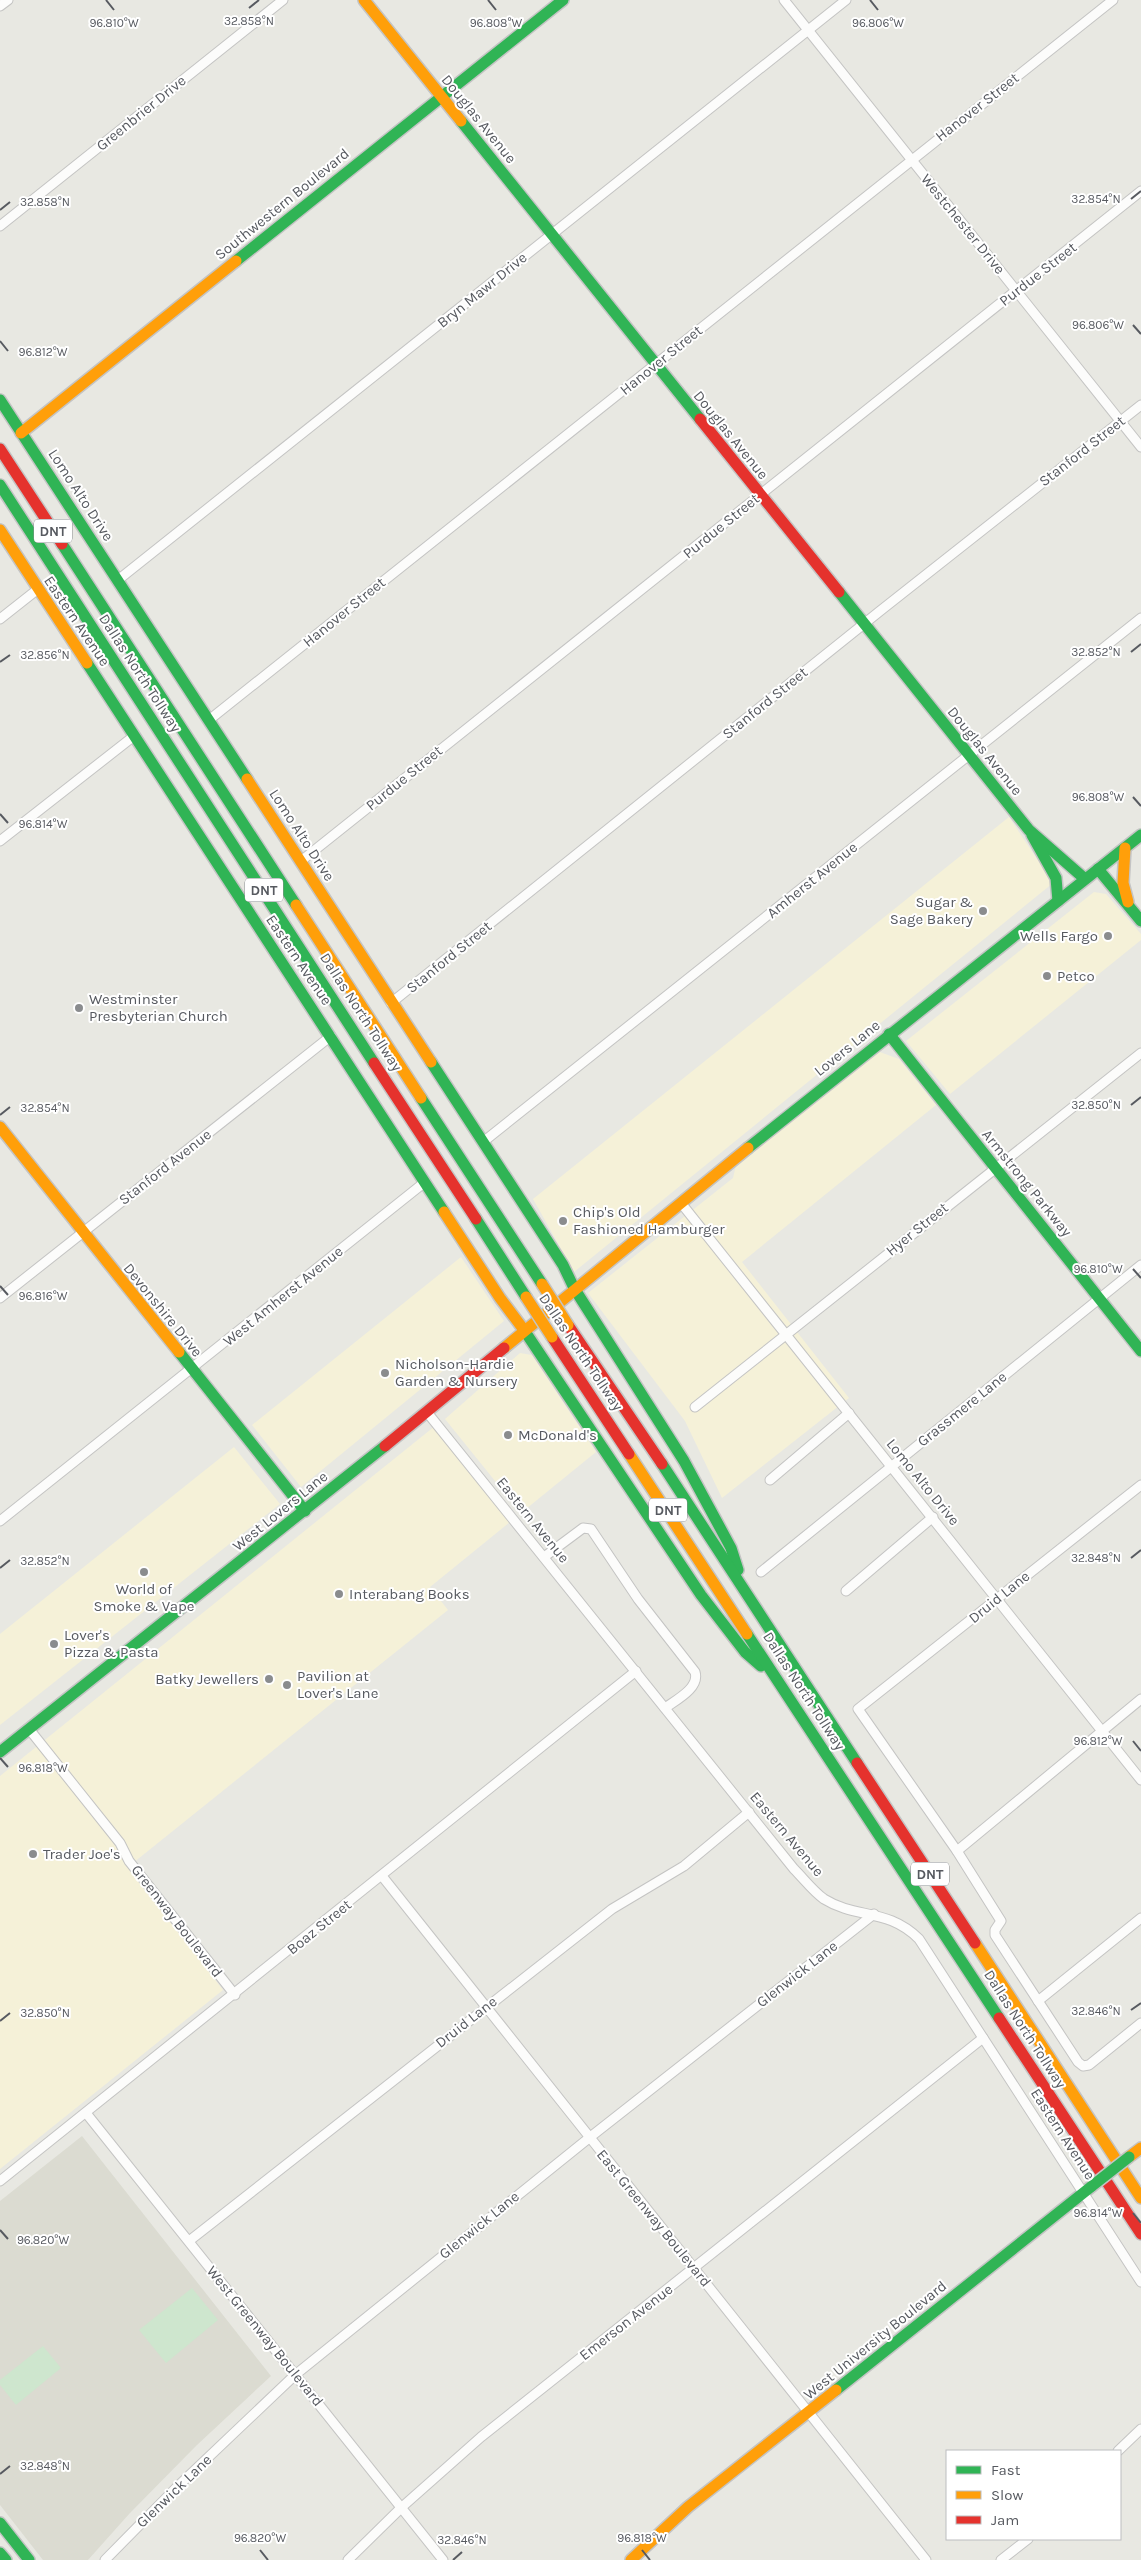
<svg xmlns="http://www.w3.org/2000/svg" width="1141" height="2560" viewBox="0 0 1141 2560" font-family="Karla,sans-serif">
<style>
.commercial{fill:#f5f1d8}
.education{fill:#dbdbd1}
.green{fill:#cee6ce}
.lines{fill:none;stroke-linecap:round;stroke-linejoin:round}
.street-casing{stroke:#c4c4c3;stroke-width:11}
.fast-casing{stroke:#c4c4c4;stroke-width:14}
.slow-casing{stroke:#c4c4c4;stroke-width:14}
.jam-casing{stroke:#c4c4c4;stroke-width:14}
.street{stroke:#fcfcfb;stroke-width:9}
.fast{stroke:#30b455;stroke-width:11}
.slow{stroke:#ff9f0a;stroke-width:11}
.jam{stroke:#e5322d;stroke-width:11}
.fast-bridge-casing{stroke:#c4c4c4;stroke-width:14;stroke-linecap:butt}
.slow-bridge-casing{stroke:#c4c4c4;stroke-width:14;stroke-linecap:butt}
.fast-bridge{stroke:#30b455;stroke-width:11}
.slow-bridge{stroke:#ff9f0a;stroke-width:11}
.ticks{fill:none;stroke:#575a60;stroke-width:2}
.poi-dot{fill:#8a8c8e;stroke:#fff;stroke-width:2}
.labels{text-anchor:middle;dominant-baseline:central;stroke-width:4;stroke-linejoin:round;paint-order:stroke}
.shield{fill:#fff;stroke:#898c90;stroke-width:1}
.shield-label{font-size:14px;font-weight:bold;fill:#575a60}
.street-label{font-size:15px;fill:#575a60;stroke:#fff}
.poi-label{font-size:15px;fill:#575a60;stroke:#fff;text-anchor:start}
.ticks-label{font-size:12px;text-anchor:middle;fill:#575a60;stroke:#fff;stroke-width:4;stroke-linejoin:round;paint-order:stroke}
</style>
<rect width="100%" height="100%" fill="#e8e8e2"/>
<g class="commercial">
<polygon points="1009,817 1053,883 574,1272 533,1199"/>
<polygon points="1094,892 1106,894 1141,934 1141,940 950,1094 906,1041"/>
<polygon points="877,1051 899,1059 936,1105 742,1262 849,1398 722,1498 685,1421 588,1293 733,1178 736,1165"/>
<polygon points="461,1257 504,1321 301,1487 252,1425"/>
<polygon points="520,1353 532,1355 596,1452 521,1513 445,1419"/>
<polygon points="435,1426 510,1522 430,1587 448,1610 128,1867 223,1990 0,2169 0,1776"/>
<polygon points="234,1447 280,1504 0,1725 0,1634"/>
</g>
<polygon class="education" points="82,2136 271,2376 197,2445 130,2513 88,2560 43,2560 0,2505 0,2201"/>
<g class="green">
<polygon points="192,2288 218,2320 166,2363 139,2330"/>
<polygon points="43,2346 61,2368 16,2405 0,2385 0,2380"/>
</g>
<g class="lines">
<defs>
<g id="street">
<polyline points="784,0 1141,447"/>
<polyline points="0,6 8,0"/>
<polyline points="0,226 283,0"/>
<polyline points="118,580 846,0"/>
<polyline points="0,619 38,589"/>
<polyline points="209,720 1113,0"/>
<polyline points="0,841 134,736"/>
<polyline points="301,861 1141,191"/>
<polyline points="391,1003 880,611 1141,405"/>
<polyline points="483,1142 1141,618"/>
<polyline points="681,1203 1141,1780"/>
<polyline points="0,1298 331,1036"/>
<polyline points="695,1407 1141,1053"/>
<path d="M426,1411L794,1869C804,1879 813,1891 824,1899C856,1919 888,1908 919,1939L1141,2282"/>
<polyline points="770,1480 849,1413"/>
<polyline points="1141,1485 858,1709 957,1851 1001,1921 995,1930 995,1935 1078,2062 1083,2066 1089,2065 1141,2023"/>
<polyline points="0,1521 425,1182"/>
<path d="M544,1557L583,1528L591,1529L638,1599L695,1672C700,1688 676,1700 665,1708"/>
<polyline points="761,1572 1141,1265"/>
<polyline points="846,1591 933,1517"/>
<polyline points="29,1729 120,1843 129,1861 235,1995"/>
<polyline points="957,1851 1141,1699"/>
<polyline points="382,1876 926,2560"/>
<polyline points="1038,2001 1141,1918"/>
<polyline points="86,2113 443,2560"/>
<polyline points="0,2181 636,1671"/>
<polyline points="189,2241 612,1909 684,1866 749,1812"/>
<polyline points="1118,2451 1141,2429"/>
<polyline points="105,2560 176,2488 295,2375 589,2138 874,1914"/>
<polyline points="348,2560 402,2507 481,2437 983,2038"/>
<polyline points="1001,2560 1028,2539"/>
</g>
<g id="fast">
<polyline points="461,121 700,419"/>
<polyline points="236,261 563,0"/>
<polyline points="0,400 247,779"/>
<polyline points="0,485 374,1063"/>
<polyline points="62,544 296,905"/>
<polyline points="839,592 1029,830 1085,879"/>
<polyline points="87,663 444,1212"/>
<polyline points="1032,835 1056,878 1058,901"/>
<polyline points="1098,869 1141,921"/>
<polyline points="889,1034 1141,1351"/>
<polyline points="431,1062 563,1265 574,1288"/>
<polyline points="421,1098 542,1284"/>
<polyline points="748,1148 1141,835"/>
<polyline points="476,1219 526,1297"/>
<polyline points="574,1288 684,1461 731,1548 738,1570"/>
<polyline points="524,1330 701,1595 745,1652 761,1666"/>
<polyline points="179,1352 305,1511"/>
<polyline points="662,1464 857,1763"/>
<polyline points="747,1634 999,2018"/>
<polyline points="0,1752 385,1446"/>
<polyline points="836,2390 1092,2186"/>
<polyline points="0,2523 29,2560"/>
<polyline points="0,2553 6,2560"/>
</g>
<g id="slow">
<polyline points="364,0 461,121"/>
<polyline points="21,433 236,261"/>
<polyline points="0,530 87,663"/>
<polyline points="247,779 431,1062"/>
<polyline points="1125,848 1123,883 1128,902"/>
<polyline points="296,905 421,1098"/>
<polyline points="0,1127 179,1352"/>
<polyline points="444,1212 500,1298 524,1330"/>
<polyline points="504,1348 748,1148"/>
<polyline points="629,1454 747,1634"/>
<polyline points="975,1943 1141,2198"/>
<polyline points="1129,2157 1141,2148"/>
<polyline points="631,2560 688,2507 836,2390"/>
</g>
<g id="jam">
<polyline points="700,419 839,592"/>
<polyline points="0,449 62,544"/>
<polyline points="374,1063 476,1219"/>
<polyline points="568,1325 662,1464"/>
<polyline points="552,1337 629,1454"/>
<polyline points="385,1446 504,1348"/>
<polyline points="857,1763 975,1943"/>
<polyline points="999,2018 1141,2234"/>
</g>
</defs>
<use href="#street" class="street-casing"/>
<use href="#fast" class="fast-casing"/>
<use href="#slow" class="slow-casing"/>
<use href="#jam" class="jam-casing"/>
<use href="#street" class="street"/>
<use href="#fast" class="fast"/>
<use href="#slow" class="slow"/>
<use href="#jam" class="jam"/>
<defs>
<polyline id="fast-bridge" points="1092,2186 1129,2157"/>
<g id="slow-bridge">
<polyline points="542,1284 568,1325"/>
<polyline points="526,1297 552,1337"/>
</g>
</defs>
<use href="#fast-bridge" class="fast-bridge-casing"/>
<use href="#slow-bridge" class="slow-bridge-casing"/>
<use href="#fast-bridge" class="fast-bridge"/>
<use href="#slow-bridge" class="slow-bridge"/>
</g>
<path class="ticks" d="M106,0L114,10M488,0L496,10M870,0L878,10M249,8L259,0M1131,199L1141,191M0,210L10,202M1133,325L1141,334M0,341L8,351M1131,652L1141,644M0,662L10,655M1133,797L1141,806M0,814L8,823M1131,1105L1141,1097M0,1115L10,1107M1133,1269L1141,1278M0,1286L8,1295M1131,1558L1141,1550M0,1568L10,1560M1133,1741L1141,1751M0,1758L8,1767M1131,2010L1141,2003M0,2021L10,2013M1133,2213L1141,2223M0,2230L8,2239M0,2474L10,2466M260,2550L268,2560M642,2550L650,2560M453,2560L462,2552"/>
<g class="poi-dot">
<circle cx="983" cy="911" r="5"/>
<circle cx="1108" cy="936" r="5"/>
<circle cx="1047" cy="976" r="5"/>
<circle cx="79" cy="1008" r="5"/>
<circle cx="563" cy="1221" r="5"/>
<circle cx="385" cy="1373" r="5"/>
<circle cx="508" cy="1435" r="5"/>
<circle cx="144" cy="1572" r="5"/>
<circle cx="339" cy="1594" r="5"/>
<circle cx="54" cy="1644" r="5"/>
<circle cx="269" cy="1679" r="5"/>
<circle cx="287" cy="1685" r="5"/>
<circle cx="33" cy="1854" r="5"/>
</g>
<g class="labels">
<g class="shield">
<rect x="34" y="519.5" width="38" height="23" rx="4"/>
<rect x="245" y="878.5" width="38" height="23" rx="4"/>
<rect x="649" y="1498.5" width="38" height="23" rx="4"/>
<rect x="911" y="1862.5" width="38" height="23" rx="4"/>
</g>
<g class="shield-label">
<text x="53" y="531">DNT</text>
<text x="264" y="890">DNT</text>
<text x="668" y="1510">DNT</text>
<text x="930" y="1874">DNT</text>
</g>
<g class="street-label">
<text transform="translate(977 107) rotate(-38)">Hanover Street</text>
<text transform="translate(141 113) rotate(-39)">Greenbrier Drive</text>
<text transform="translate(479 119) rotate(51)">Douglas Avenue</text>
<text transform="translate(282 204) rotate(-39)">Southwestern Boulevard</text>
<text transform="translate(963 224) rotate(51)">Westchester Drive</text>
<text transform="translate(1038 274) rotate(-38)">Purdue Street</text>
<text transform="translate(482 290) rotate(-39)">Bryn Mawr Drive</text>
<text transform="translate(661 360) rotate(-39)">Hanover Street</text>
<text transform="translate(731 435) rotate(51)">Douglas Avenue</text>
<text transform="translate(1082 451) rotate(-38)">Stanford Street</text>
<text transform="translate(81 495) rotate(57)">Lomo Alto Drive</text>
<text transform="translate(721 526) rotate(-39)">Purdue Street</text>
<text transform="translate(344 612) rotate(-39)">Hanover Street</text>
<text transform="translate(77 621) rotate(56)">Eastern Avenue</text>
<text transform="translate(140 673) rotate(57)">Dallas North Tollway</text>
<text transform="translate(765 703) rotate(-39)">Stanford Street</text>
<text transform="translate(985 751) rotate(51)">Douglas Avenue</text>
<text transform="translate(404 778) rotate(-39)">Purdue Street</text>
<text transform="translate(302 835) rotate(57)">Lomo Alto Drive</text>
<text transform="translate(812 880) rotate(-39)">Amherst Avenue</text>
<text transform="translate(449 957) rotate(-39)">Stanford Street</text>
<text transform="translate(299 960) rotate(56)">Eastern Avenue</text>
<text transform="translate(361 1012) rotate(57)">Dallas North Tollway</text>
<text transform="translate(847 1048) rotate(-39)">Lovers Lane</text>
<text transform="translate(165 1167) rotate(-38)">Stanford Avenue</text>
<text transform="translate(1027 1183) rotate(51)">Armstrong Parkway</text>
<text transform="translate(917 1229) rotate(-39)">Hyer Street</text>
<text transform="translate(283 1296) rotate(-39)">West Amherst Avenue</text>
<text transform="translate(163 1310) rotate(51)">Devonshire Drive</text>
<text transform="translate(581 1352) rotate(56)">Dallas North Tollway</text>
<text transform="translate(962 1409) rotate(-39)">Grassmere Lane</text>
<text transform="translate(923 1482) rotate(51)">Lomo Alto Drive</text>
<text transform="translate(280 1511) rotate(-39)">West Lovers Lane</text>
<text transform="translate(533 1520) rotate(51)">Eastern Avenue</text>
<text transform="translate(999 1597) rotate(-39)">Druid Lane</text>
<text transform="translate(804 1691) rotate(57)">Dallas North Tollway</text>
<text transform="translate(787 1834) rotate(50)">Eastern Avenue</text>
<text transform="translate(177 1921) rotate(52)">Greenway Boulevard</text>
<text transform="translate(319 1927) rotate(-39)">Boaz Street</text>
<text transform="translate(797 1974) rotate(-38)">Glenwick Lane</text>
<text transform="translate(466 2022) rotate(-38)">Druid Lane</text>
<text transform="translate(1025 2029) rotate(57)">Dallas North Tollway</text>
<text transform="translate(1063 2134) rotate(57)">Eastern Avenue</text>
<text transform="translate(654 2218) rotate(51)">East Greenway Boulevard</text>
<text transform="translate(479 2225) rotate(-39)">Glenwick Lane</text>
<text transform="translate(626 2322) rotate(-38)">Emerson Avenue</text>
<text transform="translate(265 2336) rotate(51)">West Greenway Boulevard</text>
<text transform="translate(875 2340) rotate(-39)">West University Boulevard</text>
<text transform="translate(174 2491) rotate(-44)">Glenwick Lane</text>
</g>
<g class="poi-label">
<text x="973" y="902" text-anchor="end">Sugar &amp;<tspan x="973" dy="17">Sage Bakery</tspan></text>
<text x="1098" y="936" text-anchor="end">Wells Fargo</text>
<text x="1057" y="976">Petco</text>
<text x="89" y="999">Westminster<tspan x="89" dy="17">Presbyterian Church</tspan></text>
<text x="573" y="1212">Chip's Old<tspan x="573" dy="17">Fashioned Hamburger</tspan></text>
<text x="395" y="1364">Nicholson-Hardie<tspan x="395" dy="17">Garden &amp; Nursery</tspan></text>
<text x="518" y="1435">McDonald's</text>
<text x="144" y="1589" text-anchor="middle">World of<tspan x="144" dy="17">Smoke &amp; Vape</tspan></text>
<text x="349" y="1594">Interabang Books</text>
<text x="64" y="1635">Lover's<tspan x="64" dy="17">Pizza &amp; Pasta</tspan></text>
<text x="297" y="1676">Pavilion at<tspan x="297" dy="17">Lover's Lane</tspan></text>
<text x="259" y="1679" text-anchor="end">Batky Jewellers</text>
<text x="43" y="1854">Trader Joe's</text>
</g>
</g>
<g class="ticks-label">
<text x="249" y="25">32.858°N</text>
<text x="496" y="27">96.808°W</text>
<text x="114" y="27">96.810°W</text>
<text x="878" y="27">96.806°W</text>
<text x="1096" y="203">32.854°N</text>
<text x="45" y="206">32.858°N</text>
<text x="1098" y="329">96.806°W</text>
<text x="43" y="356">96.812°W</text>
<text x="1096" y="656">32.852°N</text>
<text x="45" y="659">32.856°N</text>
<text x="1098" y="801">96.808°W</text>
<text x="43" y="828">96.814°W</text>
<text x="1096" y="1109">32.850°N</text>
<text x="45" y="1112">32.854°N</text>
<text x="1098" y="1273">96.810°W</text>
<text x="43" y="1300">96.816°W</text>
<text x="1096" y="1562">32.848°N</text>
<text x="45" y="1565">32.852°N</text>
<text x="1098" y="1745">96.812°W</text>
<text x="43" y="1772">96.818°W</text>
<text x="1096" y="2015">32.846°N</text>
<text x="45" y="2017">32.850°N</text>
<text x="1098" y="2217">96.814°W</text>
<text x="43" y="2244">96.820°W</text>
<text x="45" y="2470">32.848°N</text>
<text x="260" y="2542">96.820°W</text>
<text x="642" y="2542">96.818°W</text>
<text x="462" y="2544">32.846°N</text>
</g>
<rect x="946" y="2450" width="175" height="90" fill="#ffffff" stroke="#bcbdbf"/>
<rect x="956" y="2466" width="25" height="8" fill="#30b455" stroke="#bcbdbf"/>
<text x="991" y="2475" font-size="15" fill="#575a60">Fast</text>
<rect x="956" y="2491" width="25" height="8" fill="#ff9f0a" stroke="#bcbdbf"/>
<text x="991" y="2500" font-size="15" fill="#575a60">Slow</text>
<rect x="956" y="2516" width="25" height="8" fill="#e5322d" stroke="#bcbdbf"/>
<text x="991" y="2525" font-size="15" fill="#575a60">Jam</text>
</svg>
